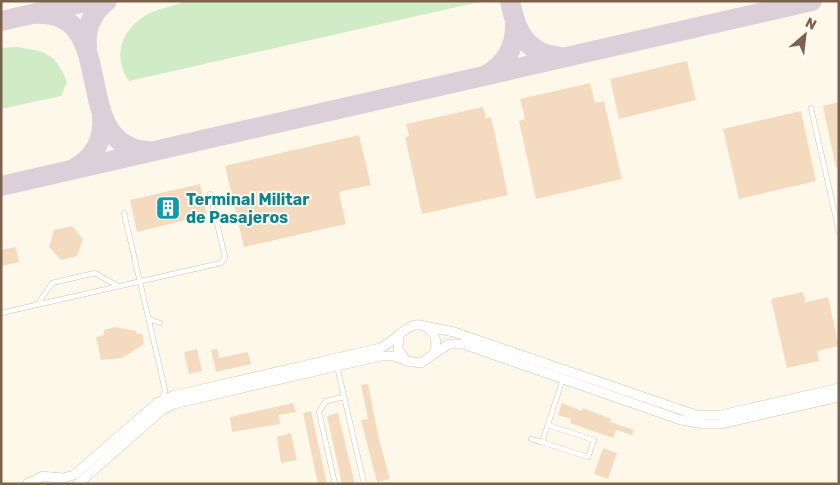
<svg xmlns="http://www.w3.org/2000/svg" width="840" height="485" viewBox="0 0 840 485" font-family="Rubik,sans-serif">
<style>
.green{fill:#d0ecc6}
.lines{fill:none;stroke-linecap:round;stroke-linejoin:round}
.taxiway{stroke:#ddcfd9;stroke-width:20}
.building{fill:#f4dbc0}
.service-casing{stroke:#d1c2ad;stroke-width:5.5}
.minor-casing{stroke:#d1c2ad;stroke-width:10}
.service{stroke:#fff;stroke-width:4.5}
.minor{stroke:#fff;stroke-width:9}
.labels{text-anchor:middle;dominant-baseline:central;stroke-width:4;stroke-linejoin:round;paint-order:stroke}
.culture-label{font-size:16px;font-weight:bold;fill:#0d838f;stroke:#fffbf1;text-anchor:start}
</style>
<rect width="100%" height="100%" fill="#fdf8e9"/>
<g class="green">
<path d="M187,1H479V2L129,81C113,59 120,32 143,17C155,9 174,6 187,1Z"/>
<path d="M17,47C46,52 55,52 67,82L61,96L1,109V48Z"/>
</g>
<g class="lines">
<g class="taxiway">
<path d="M510,1C516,31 526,54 560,57"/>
<path d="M33,14C124,7 65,146 148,151"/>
<polyline points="1,21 90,1"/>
<path d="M87,47C85,28 92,13 107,1"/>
<path d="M488,74C507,62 516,45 515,23"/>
<path d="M75,168C95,157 104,139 102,116"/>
<polyline points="1,186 812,1"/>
</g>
</g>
<g class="building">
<polygon points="687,61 696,100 619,119 610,79"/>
<polygon points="590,83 595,103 604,101 622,179 536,199 519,121 525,119 520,99"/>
<polygon points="839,102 839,167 836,168 823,106"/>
<polygon points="483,107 486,118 491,117 508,195 422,214 405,137 409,136 406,124"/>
<polygon points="801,111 816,181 739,199 723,129"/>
<polygon points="359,135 371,185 339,192 346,224 244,247 225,166"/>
<polygon points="200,184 207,215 137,232 130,200"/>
<polygon points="72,226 83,239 77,256 61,260 49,247 54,230"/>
<polygon points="16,247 19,262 1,266 1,250"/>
<polygon points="803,292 806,302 828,297 839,346 817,351 819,361 787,368 771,299"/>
<polygon points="115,327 136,331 137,334 142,333 144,344 122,358 101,360 96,337 104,335 104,330"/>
<polygon points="197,349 202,371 189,374 184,352"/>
<polygon points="217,349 219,358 248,352 251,364 216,372 211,350"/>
<polygon points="368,384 379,439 390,479 377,482 361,420 368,419 361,385"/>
<polygon points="293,403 296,412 279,415 280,424 232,432 230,417"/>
<polygon points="562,403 582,411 583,408 611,419 610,422 634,430 632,435 616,430 613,438 570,423 571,419 558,415"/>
<polygon points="311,411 327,484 318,484 303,413"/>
<polygon points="338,413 355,484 342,484 327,416"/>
<polygon points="291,433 297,460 281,463 277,437"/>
<polygon points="603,448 617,453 608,479 594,474"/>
</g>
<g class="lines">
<defs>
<g id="service">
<polyline points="811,108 839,232"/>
<polyline points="124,213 165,390 162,399"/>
<polyline points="37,305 52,283 95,273 118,286"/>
<polyline points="1,313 221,263 225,257 210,194"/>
<polyline points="149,319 160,323"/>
<polyline points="337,366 364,483"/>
<polyline points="548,425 594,440 588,457 542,442 563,379"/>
<polyline points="531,439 542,442"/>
<polyline points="335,484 319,412 326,401 344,397"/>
</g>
<g id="minor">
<polyline points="424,326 454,332 696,415 721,415 839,388"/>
<polyline points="434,354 449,344 463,344 681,420 704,424 720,424 839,397"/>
<path d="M51,477L63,478L74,475L157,403L172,396L380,348C396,342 413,312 431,331C437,338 437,346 434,354L421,363L406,361L398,349L399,336"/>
<polyline points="27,484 43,476 56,478"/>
<polyline points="78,484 162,410 174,404 381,356 394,356 405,360"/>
</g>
</defs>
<use href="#service" class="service-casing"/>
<use href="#minor" class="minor-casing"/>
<use href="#service" class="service"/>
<use href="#minor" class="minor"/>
</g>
<defs>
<symbol id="building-square" viewBox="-11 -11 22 22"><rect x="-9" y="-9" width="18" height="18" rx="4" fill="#0f9aa8" stroke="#fffbf1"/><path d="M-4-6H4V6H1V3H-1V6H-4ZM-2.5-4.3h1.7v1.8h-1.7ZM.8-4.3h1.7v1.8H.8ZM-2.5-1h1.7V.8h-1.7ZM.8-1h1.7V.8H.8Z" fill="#fff"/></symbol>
</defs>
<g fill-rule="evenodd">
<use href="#building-square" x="154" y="194" width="28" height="28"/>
</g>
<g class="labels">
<g class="culture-label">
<text x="186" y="199">Terminal Militar<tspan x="186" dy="18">de Pasajeros</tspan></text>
</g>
</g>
<rect width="840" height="485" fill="none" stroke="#7a624b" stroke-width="5"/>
<g transform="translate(805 35) rotate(28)" stroke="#fffbf1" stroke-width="4" paint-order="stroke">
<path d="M0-4L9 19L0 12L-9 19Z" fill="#7a624b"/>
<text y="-8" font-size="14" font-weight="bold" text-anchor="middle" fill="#7a624b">N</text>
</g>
</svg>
